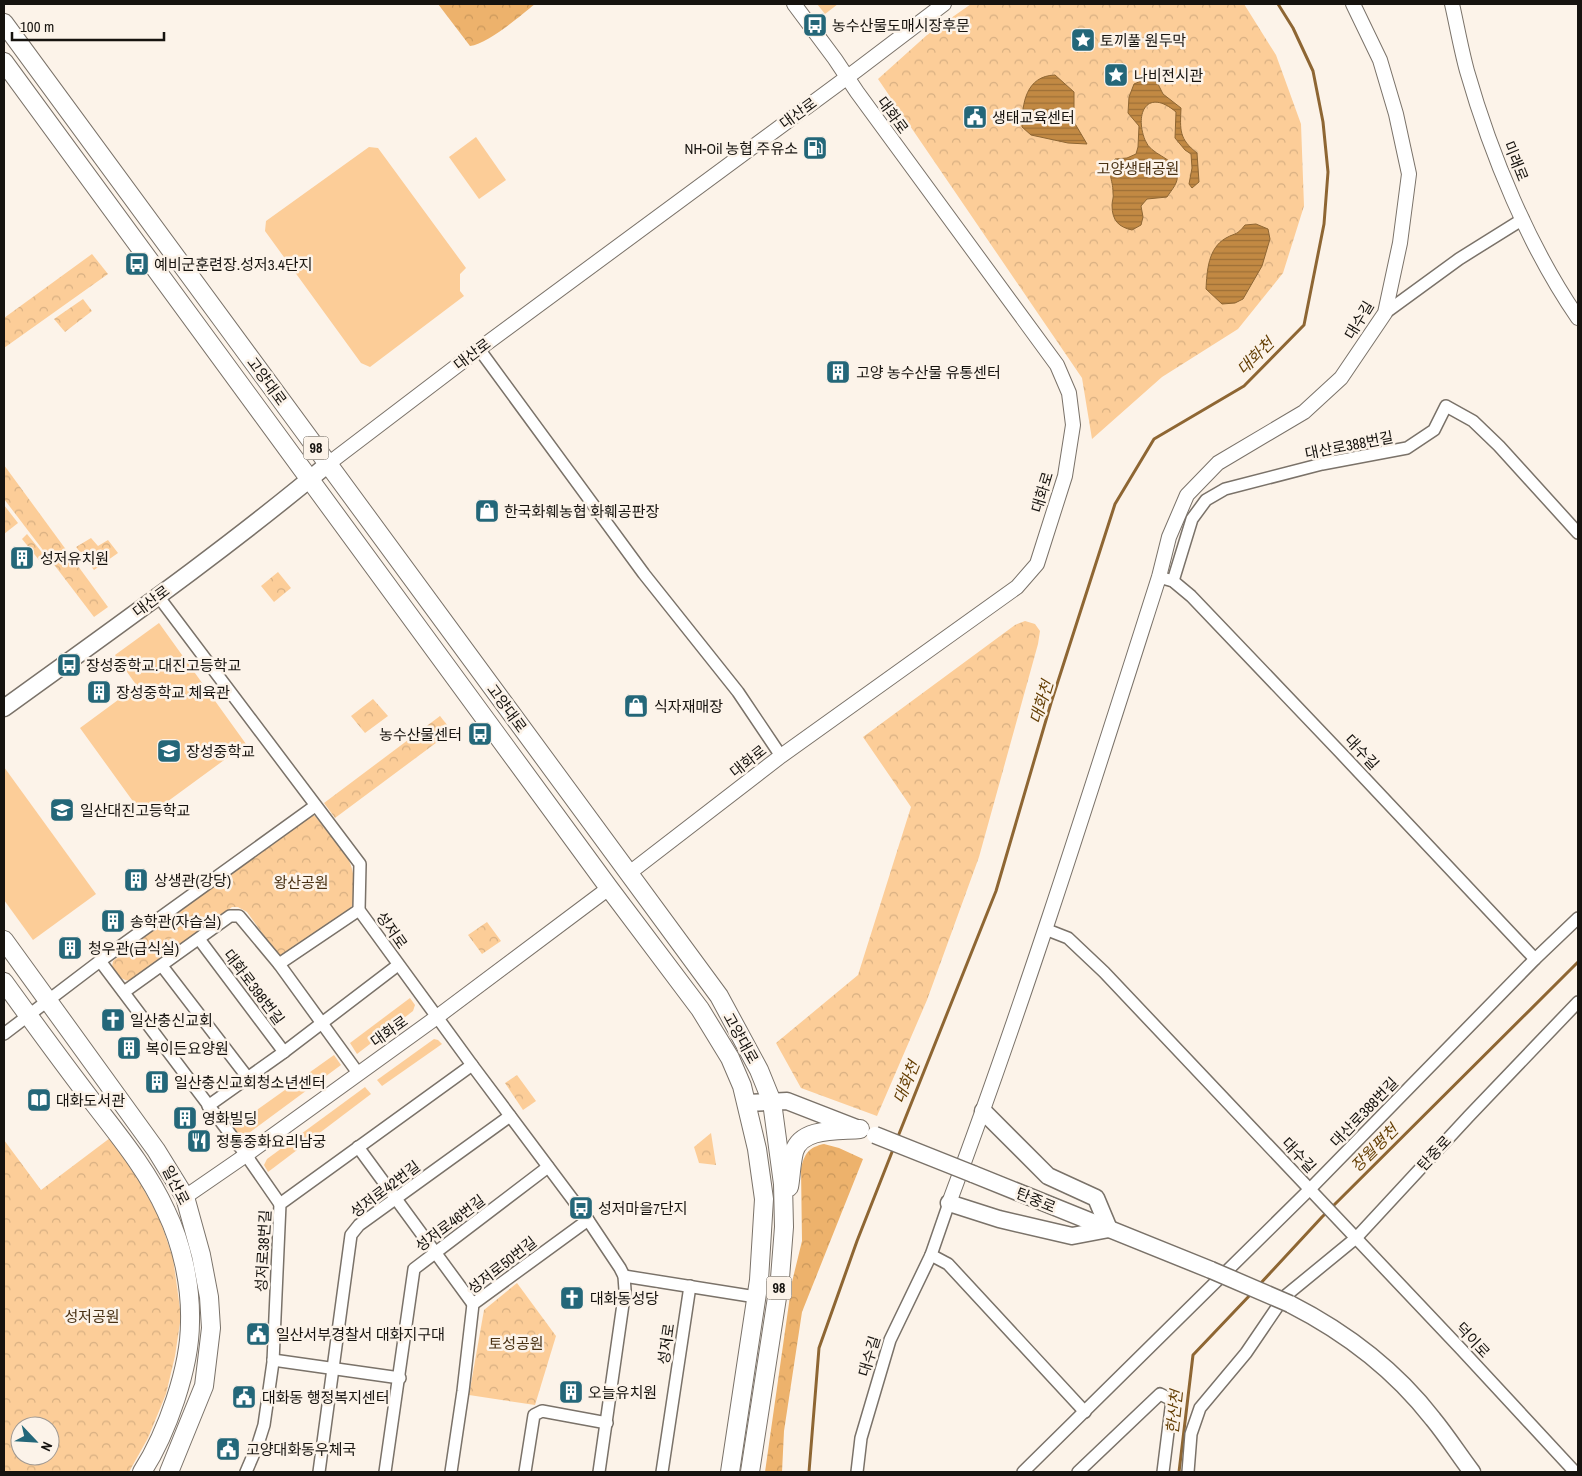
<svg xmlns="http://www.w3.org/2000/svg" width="1582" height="1476" viewBox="0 0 1582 1476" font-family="'Archivo Narrow','Noto Sans KR',sans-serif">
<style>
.grass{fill:#fccd98}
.forest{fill:url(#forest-crowns)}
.park{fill:url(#park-crowns);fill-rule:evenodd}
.water{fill:url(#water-rules);stroke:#8e6633}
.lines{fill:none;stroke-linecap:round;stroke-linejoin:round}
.stream{stroke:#8e6633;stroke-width:3}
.minor-casing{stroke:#7a7269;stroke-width:14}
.tertiary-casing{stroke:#7a7269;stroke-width:16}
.secondary-casing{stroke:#7a7269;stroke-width:19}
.primary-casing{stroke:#7a7269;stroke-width:20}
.minor{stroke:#fff;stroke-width:11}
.tertiary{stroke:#fff;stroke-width:14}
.secondary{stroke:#fff;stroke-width:16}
.primary{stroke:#fff;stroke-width:18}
.secondary-bridge-casing{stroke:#7a7269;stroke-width:19;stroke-linecap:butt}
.secondary-bridge{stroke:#fff;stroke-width:16}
.labels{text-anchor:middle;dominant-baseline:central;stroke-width:5;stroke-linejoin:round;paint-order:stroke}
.shield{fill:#fcf3e9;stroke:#5b5650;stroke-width:1}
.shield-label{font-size:14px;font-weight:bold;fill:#16130f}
.poi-label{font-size:15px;fill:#16130f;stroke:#fcf3e9;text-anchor:start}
.street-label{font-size:15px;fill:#16130f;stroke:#fcf3e9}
.park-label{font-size:15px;fill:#493113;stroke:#fcf3e9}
.water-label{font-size:16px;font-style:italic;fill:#653f05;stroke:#fcf3e9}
</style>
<defs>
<pattern id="forest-crowns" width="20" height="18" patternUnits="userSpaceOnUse" patternTransform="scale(1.25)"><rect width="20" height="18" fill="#edb26c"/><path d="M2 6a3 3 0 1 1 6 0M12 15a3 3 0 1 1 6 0" fill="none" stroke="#ca985c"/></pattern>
<pattern id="park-crowns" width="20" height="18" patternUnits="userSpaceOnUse" patternTransform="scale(1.25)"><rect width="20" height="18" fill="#fccd98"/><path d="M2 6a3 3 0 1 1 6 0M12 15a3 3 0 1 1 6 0" fill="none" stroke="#d7af82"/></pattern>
<pattern id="water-rules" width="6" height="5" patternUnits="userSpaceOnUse" patternTransform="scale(1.25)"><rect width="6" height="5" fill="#c28943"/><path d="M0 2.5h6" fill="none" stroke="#9d6f36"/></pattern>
</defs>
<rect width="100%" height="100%" fill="#fcf3e9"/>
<g class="grass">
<polygon points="817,4 838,4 825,14"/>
<polygon points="476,137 506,180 479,199 449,157"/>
<polygon points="369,147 378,148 466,268 460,274 460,291 464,296 370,367 361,363 265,231 266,221"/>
<polygon points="159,623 246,744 145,818 80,728 137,686 115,655"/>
<polygon points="4,767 96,894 33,940 4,900"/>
<polygon points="410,998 415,1005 413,1011 357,1054 350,1043"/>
<polygon points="434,1039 438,1040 442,1044 382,1086 377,1080"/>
<polygon points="334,1055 341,1065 245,1136 240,1136 233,1127"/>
<polygon points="365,1087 371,1094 268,1172 264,1165 267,1159"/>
</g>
<g class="forest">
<path d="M438,4H535C520,16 488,44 470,46Z"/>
<path d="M824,1144L839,1148L863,1159L802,1312L784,1431L782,1472H765L792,1282L802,1241L801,1169C804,1154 809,1147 824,1144Z"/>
</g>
<g class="park">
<polygon points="971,4 1244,4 1276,55 1301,124 1304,206 1283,273 1238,329 1162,377 1092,439 1082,378 878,79 927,35"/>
<polygon points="92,254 108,274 4,348 4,318"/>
<polygon points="83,299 92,311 65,332 54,319"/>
<polygon points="4,465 108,607 94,617 4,499"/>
<polygon points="4,505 18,523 4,534"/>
<polygon points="27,534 45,556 39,560 22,539"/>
<polygon points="91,538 98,546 108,540 118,553 94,570 76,547"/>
<polygon points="278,572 291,588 274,602 261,586"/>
<polygon points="1025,621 1035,624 1040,631 1038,644 979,857 927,1000 877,1116 801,1088 776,1043 858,975 911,807 863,737 1015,625"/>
<polygon points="373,699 388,716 365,733 351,716"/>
<polygon points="440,716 452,731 335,818 324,803"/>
<path d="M306,816H315C334,840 356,855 354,889C354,895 354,902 351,908L280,958L247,912L238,907H232L133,980C122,983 118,974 112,967L113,961Z"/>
<polygon points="487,922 501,941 482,954 468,935"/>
<polygon points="517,1075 536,1101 523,1110 505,1083"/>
<polygon points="711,1133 716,1165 699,1163 694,1147"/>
<path d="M110,1138L139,1181L159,1217L173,1258L181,1316L175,1356L166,1394L148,1438L129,1472H4V1140L41,1190ZM20,1426H50V1456H20Z"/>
<polygon points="517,1283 556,1336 535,1405 469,1395 484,1310"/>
</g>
<g class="water">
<path d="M1055,75L1074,92V122L1087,144L1068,143L1031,135L1022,127C1022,103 1026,76 1055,75Z"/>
<path d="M1146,79L1157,82L1163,94L1181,108C1180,130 1179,139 1197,153L1199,182L1192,188L1189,184L1192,168L1191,154L1185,150L1175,138L1176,112C1148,88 1134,112 1145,140C1151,156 1173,156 1177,173C1179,183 1172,189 1167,197L1147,199L1141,206L1143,217L1141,225L1132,230C1119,227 1112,221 1112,205C1112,201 1114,197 1113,193C1113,177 1106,176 1115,159L1127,158L1136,154L1138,147L1139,126L1128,113L1129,97L1134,84Z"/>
<path d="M1256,224L1268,229L1270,239L1262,266L1243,299L1235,303L1222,304L1206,289C1207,271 1208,248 1226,238C1237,232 1236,236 1245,225Z"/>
</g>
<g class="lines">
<g class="stream">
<polyline points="897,1139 996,891 1051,703 1115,504 1154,439 1244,386 1304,325 1324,224 1328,172 1323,122 1313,71 1293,28 1278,4"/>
<polyline points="1259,1285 1322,1217 1578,962"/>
<polyline points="809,1472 819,1348 857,1241 894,1147"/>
<polyline points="1179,1472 1193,1355 1251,1294"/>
</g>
<defs>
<g id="minor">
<polyline points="1385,313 1459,259 1523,219"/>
<polyline points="479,349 644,574 738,692 781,756"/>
<polyline points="1166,579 1173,581 1191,596 1339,751 1535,959"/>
<polyline points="1173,581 1192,519 1206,500 1225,489 1322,464 1407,448 1434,430 1446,406 1473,421 1499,446 1578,533"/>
<polyline points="158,596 360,864 359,910 472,1065 588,1220 620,1268 624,1276 625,1290 599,1472"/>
<polyline points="1045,929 1068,938 1104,972 1461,1349 1575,1472"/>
<polyline points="199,939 284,1052"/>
<polyline points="100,961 246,1155 280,1204"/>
<polyline points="279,964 359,910"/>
<polyline points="162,966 248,1078"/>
<polyline points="124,992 230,916 239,916 279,964 358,1073"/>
<polyline points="4,1034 100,961 315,806"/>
<polyline points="208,1106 284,1052 398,965"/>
<polyline points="358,1147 473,1304"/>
<polyline points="931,1255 948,1264 1085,1412"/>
<polyline points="624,1276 756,1297"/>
<polyline points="273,1360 400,1378"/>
<polyline points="246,1472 258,1444 264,1425 273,1362 280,1204 472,1065"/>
<polyline points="319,1472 351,1235 359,1225 510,1116"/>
<polyline points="385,1472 414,1269 548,1167"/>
<polyline points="451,1472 463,1391 473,1304 588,1220"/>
<polyline points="525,1472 534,1415 542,1411 607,1423"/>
<polyline points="662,1472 690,1286"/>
<polyline points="857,1472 861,1438 890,1340 931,1255 949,1203"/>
<polyline points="1023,1472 1310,1189 1535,959 1578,918"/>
<polyline points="1078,1472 1160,1394 1172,1400 1163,1472"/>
<polyline points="1188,1472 1191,1434 1200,1408 1246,1353 1284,1297 1356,1238 1469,1116 1578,1002"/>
</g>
<g id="tertiary">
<path d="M1452,4C1457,26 1461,49 1467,71C1491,155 1529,247 1578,318"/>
<polyline points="328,464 479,349 857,70 944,4"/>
<polyline points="628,874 781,756 1017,587 1037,564 1065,476 1073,425 1069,393 1057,365 857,92 835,59 794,4"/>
<polyline points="185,1197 246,1155 437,1017 609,888"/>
<path d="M949,1203C1026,997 1092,787 1159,577L1169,537L1187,495L1218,463L1304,412L1341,378L1385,313L1400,243L1409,174L1396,114L1380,60L1353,4"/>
</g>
<g id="secondary">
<path d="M4,708C113,629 224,551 328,464"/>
<polyline points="747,1103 787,1101 859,1129"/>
<polyline points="973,1174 1211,1270"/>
<polyline points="949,1203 999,1219 1072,1236 1109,1229 1096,1198 1048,1176 983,1111"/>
<path d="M1290,1304C1345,1332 1395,1370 1433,1419C1447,1436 1459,1455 1472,1472"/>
</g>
<g id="primary">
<polyline points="4,23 719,996 759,1070 772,1102 783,1184 784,1227 780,1278 750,1472"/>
<polyline points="4,62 609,888 700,1009 730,1058 742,1086 757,1149 764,1199 759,1280 730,1472"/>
<polyline points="4,940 156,1150 185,1197 201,1255 209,1297 211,1328 204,1386 169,1472"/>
<path d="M4,982C33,1022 62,1062 92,1101C119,1136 148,1171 166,1211C182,1244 191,1285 190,1322C190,1368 167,1433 142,1472"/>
<path d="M789,1187C791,1176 791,1164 794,1152C801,1127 840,1131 860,1129"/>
</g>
</defs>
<use href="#minor" class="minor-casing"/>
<use href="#tertiary" class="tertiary-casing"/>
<use href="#secondary" class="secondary-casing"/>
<use href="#primary" class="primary-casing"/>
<use href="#minor" class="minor"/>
<use href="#tertiary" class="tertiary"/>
<use href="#secondary" class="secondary"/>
<use href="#primary" class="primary"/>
<defs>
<g id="secondary-bridge">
<polyline points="875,1135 973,1174"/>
<polyline points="1211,1270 1290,1304"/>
</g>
</defs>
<use href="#secondary-bridge" class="secondary-bridge-casing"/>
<use href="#secondary-bridge" class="secondary-bridge"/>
</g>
<defs>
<symbol id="bus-square" viewBox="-11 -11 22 22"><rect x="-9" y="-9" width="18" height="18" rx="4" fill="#246779" stroke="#fcf3e9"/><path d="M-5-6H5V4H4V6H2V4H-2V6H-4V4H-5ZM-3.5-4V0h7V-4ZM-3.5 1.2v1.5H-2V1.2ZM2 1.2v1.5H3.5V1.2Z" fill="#fff"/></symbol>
<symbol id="sight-square" viewBox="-11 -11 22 22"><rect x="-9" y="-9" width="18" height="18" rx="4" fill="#246779" stroke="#fcf3e9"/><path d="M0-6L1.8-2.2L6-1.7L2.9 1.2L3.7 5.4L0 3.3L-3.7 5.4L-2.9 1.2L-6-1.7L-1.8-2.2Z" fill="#fff"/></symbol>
<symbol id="civic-square" viewBox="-11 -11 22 22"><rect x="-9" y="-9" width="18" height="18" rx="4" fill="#246779" stroke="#fcf3e9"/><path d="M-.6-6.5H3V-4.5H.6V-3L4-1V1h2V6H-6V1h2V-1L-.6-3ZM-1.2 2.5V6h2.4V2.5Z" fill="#fff"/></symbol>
<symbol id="fuel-square" viewBox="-11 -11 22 22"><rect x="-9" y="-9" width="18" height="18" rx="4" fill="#246779" stroke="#fcf3e9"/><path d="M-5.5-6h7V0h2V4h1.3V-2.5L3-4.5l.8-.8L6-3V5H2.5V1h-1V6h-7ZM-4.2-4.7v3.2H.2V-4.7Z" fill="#fff"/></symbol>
<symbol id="building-square" viewBox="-11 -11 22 22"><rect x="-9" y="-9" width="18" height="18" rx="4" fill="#246779" stroke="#fcf3e9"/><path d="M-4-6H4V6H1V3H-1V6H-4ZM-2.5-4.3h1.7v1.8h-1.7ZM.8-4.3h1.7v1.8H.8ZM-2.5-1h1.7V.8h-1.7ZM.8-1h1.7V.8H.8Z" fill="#fff"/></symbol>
<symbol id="shop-square" viewBox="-11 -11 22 22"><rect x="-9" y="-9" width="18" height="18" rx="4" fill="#246779" stroke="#fcf3e9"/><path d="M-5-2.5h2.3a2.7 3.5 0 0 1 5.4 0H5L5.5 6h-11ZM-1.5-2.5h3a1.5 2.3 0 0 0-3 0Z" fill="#fff"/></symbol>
<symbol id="school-square" viewBox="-11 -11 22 22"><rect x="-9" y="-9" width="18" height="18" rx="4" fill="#246779" stroke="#fcf3e9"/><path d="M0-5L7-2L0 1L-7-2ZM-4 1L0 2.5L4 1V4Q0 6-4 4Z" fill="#fff"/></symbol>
<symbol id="church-square" viewBox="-11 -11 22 22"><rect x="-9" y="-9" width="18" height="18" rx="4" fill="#246779" stroke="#fcf3e9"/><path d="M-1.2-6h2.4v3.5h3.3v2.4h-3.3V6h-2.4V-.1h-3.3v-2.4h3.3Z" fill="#fff"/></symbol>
<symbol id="library-square" viewBox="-11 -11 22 22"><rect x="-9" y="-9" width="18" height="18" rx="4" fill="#246779" stroke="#fcf3e9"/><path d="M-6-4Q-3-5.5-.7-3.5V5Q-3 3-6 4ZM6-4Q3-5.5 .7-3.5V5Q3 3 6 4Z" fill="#fff"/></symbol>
<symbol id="restaurant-square" viewBox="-11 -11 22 22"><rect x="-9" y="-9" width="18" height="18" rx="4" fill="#246779" stroke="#fcf3e9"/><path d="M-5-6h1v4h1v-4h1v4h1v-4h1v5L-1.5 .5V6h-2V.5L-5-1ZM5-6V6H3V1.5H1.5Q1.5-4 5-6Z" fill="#fff"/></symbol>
</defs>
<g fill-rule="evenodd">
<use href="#bus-square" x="801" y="11" width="28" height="28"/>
<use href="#sight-square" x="1069" y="26" width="28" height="28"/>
<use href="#sight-square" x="1102" y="61" width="28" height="28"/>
<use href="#civic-square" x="961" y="103" width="28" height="28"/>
<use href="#fuel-square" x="801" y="134" width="28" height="28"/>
<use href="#bus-square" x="123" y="250" width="28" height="28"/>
<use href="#building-square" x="824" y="358" width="28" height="28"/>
<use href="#shop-square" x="473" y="497" width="28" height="28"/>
<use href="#building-square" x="8" y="544" width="28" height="28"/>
<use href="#bus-square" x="55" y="651" width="28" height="28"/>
<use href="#building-square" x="85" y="678" width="28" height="28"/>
<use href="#shop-square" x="622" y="692" width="28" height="28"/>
<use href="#bus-square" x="466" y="720" width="28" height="28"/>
<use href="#school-square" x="155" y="737" width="28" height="28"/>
<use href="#school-square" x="48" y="796" width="28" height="28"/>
<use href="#building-square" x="122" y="866" width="28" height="28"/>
<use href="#building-square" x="99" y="907" width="28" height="28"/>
<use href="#building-square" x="56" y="934" width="28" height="28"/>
<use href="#church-square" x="99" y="1006" width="28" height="28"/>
<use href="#building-square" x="115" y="1034" width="28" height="28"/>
<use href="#building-square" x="143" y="1068" width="28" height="28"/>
<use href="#library-square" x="25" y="1086" width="28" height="28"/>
<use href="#building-square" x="171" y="1104" width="28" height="28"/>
<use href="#restaurant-square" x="185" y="1127" width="28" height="28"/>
<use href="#bus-square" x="567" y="1194" width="28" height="28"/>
<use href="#church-square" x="558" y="1284" width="28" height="28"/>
<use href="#civic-square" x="244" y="1320" width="28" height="28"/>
<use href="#building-square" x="557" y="1378" width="28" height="28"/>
<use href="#civic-square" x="230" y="1383" width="28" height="28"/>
<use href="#civic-square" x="214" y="1435" width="28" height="28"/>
</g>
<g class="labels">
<g class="shield">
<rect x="303.5" y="436.5" width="25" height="23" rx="4"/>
<rect x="766.5" y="1276.5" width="25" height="23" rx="4"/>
</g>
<g class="shield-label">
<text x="316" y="448">98</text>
<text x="779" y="1288">98</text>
</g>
<g class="poi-label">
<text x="832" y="25">농수산물도매시장후문</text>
<text x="1100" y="40">토끼풀 원두막</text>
<text x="1134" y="75">나비전시관</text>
<text x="992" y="117">생태교육센터</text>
<text x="798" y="148" text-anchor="end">NH-Oil 농협 주유소</text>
<text x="154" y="264">예비군훈련장.성저3.4단지</text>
<text x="856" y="372">고양 농수산물 유통센터</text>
<text x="504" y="511">한국화훼농협 화훼공판장</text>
<text x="40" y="558">성저유치원</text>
<text x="86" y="665">장성중학교.대진고등학교</text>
<text x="116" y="692">장성중학교 체육관</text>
<text x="654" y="706">식자재매장</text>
<text x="462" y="734" text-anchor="end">농수산물센터</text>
<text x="186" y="751">장성중학교</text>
<text x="80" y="810">일산대진고등학교</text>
<text x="154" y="880">상생관(강당)</text>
<text x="130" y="921">송학관(자습실)</text>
<text x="88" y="948">청우관(급식실)</text>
<text x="130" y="1020">일산충신교회</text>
<text x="146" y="1048">복이든요양원</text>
<text x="174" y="1082">일산충신교회청소년센터</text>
<text x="56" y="1100">대화도서관</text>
<text x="202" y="1118">영화빌딩</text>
<text x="216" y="1141">정통중화요리남궁</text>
<text x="598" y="1208">성저마을7단지</text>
<text x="590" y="1298">대화동성당</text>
<text x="276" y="1334">일산서부경찰서 대화지구대</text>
<text x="588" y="1392">오늘유치원</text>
<text x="262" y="1397">대화동 행정복지센터</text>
<text x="246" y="1449">고양대화동우체국</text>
</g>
<g class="street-label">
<text transform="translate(798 113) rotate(-36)">대산로</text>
<text transform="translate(893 115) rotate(54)">대화로</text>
<text transform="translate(1516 161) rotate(68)">미래로</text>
<text transform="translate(1359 320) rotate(-59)">대수길</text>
<text transform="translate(472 354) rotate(-37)">대산로</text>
<text transform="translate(267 381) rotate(54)">고양대로</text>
<text transform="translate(1349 445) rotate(-11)">대산로388번길</text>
<text transform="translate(1042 492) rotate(-73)">대화로</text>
<text transform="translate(151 601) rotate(-37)">대산로</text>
<text transform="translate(507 708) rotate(54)">고양대로</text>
<text transform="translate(1362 752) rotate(47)">대수길</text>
<text transform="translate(748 761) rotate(-38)">대화로</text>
<text transform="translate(392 930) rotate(55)">성저로</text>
<text transform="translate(254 987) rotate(53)">대화로398번길</text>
<text transform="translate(389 1031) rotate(-35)">대화로</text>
<text transform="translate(741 1038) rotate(61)">고양대로</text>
<text transform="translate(1364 1112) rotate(-46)">대산로388번길</text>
<text transform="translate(1434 1153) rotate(-47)">탄중로</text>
<text transform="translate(1299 1155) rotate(47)">대수길</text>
<text transform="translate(176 1185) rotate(63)">일산로</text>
<text transform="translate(385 1189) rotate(-37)">성저로42번길</text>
<text transform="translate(1036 1200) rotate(22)">탄중로</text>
<text transform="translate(450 1223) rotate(-37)">성저로46번길</text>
<text transform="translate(263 1251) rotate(-87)">성저로38번길</text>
<text transform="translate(502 1265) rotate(-38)">성저로50번길</text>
<text transform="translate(1473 1340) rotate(47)">덕이로</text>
<text transform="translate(666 1344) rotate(-82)">성저로</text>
<text transform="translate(869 1356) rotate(-73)">대수길</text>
</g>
<g class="park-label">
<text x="1138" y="168">고양생태공원</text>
<text x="301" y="882">왕산공원</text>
<text x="92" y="1316">성저공원</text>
<text x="516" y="1343">토성공원</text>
</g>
<g class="water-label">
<text transform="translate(1255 356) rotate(-45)">대화천</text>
<text transform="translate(1041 702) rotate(-73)">대화천</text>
<text transform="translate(906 1082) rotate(-68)">대화천</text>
<text transform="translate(1374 1148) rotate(-45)">장월평천</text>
<text transform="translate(1174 1412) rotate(-84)">한산천</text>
</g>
</g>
<rect width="1582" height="1476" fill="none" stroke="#16130f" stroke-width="10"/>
<g transform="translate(35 1441) rotate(115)"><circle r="24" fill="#fcf3e9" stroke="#a09992"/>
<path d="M0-4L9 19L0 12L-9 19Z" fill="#246779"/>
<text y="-8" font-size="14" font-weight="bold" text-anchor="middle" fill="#16130f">N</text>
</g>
<path d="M12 32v8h152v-8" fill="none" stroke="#16130f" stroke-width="2.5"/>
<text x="20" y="32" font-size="15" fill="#16130f" stroke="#fcf3e9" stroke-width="4" paint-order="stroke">100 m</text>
</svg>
